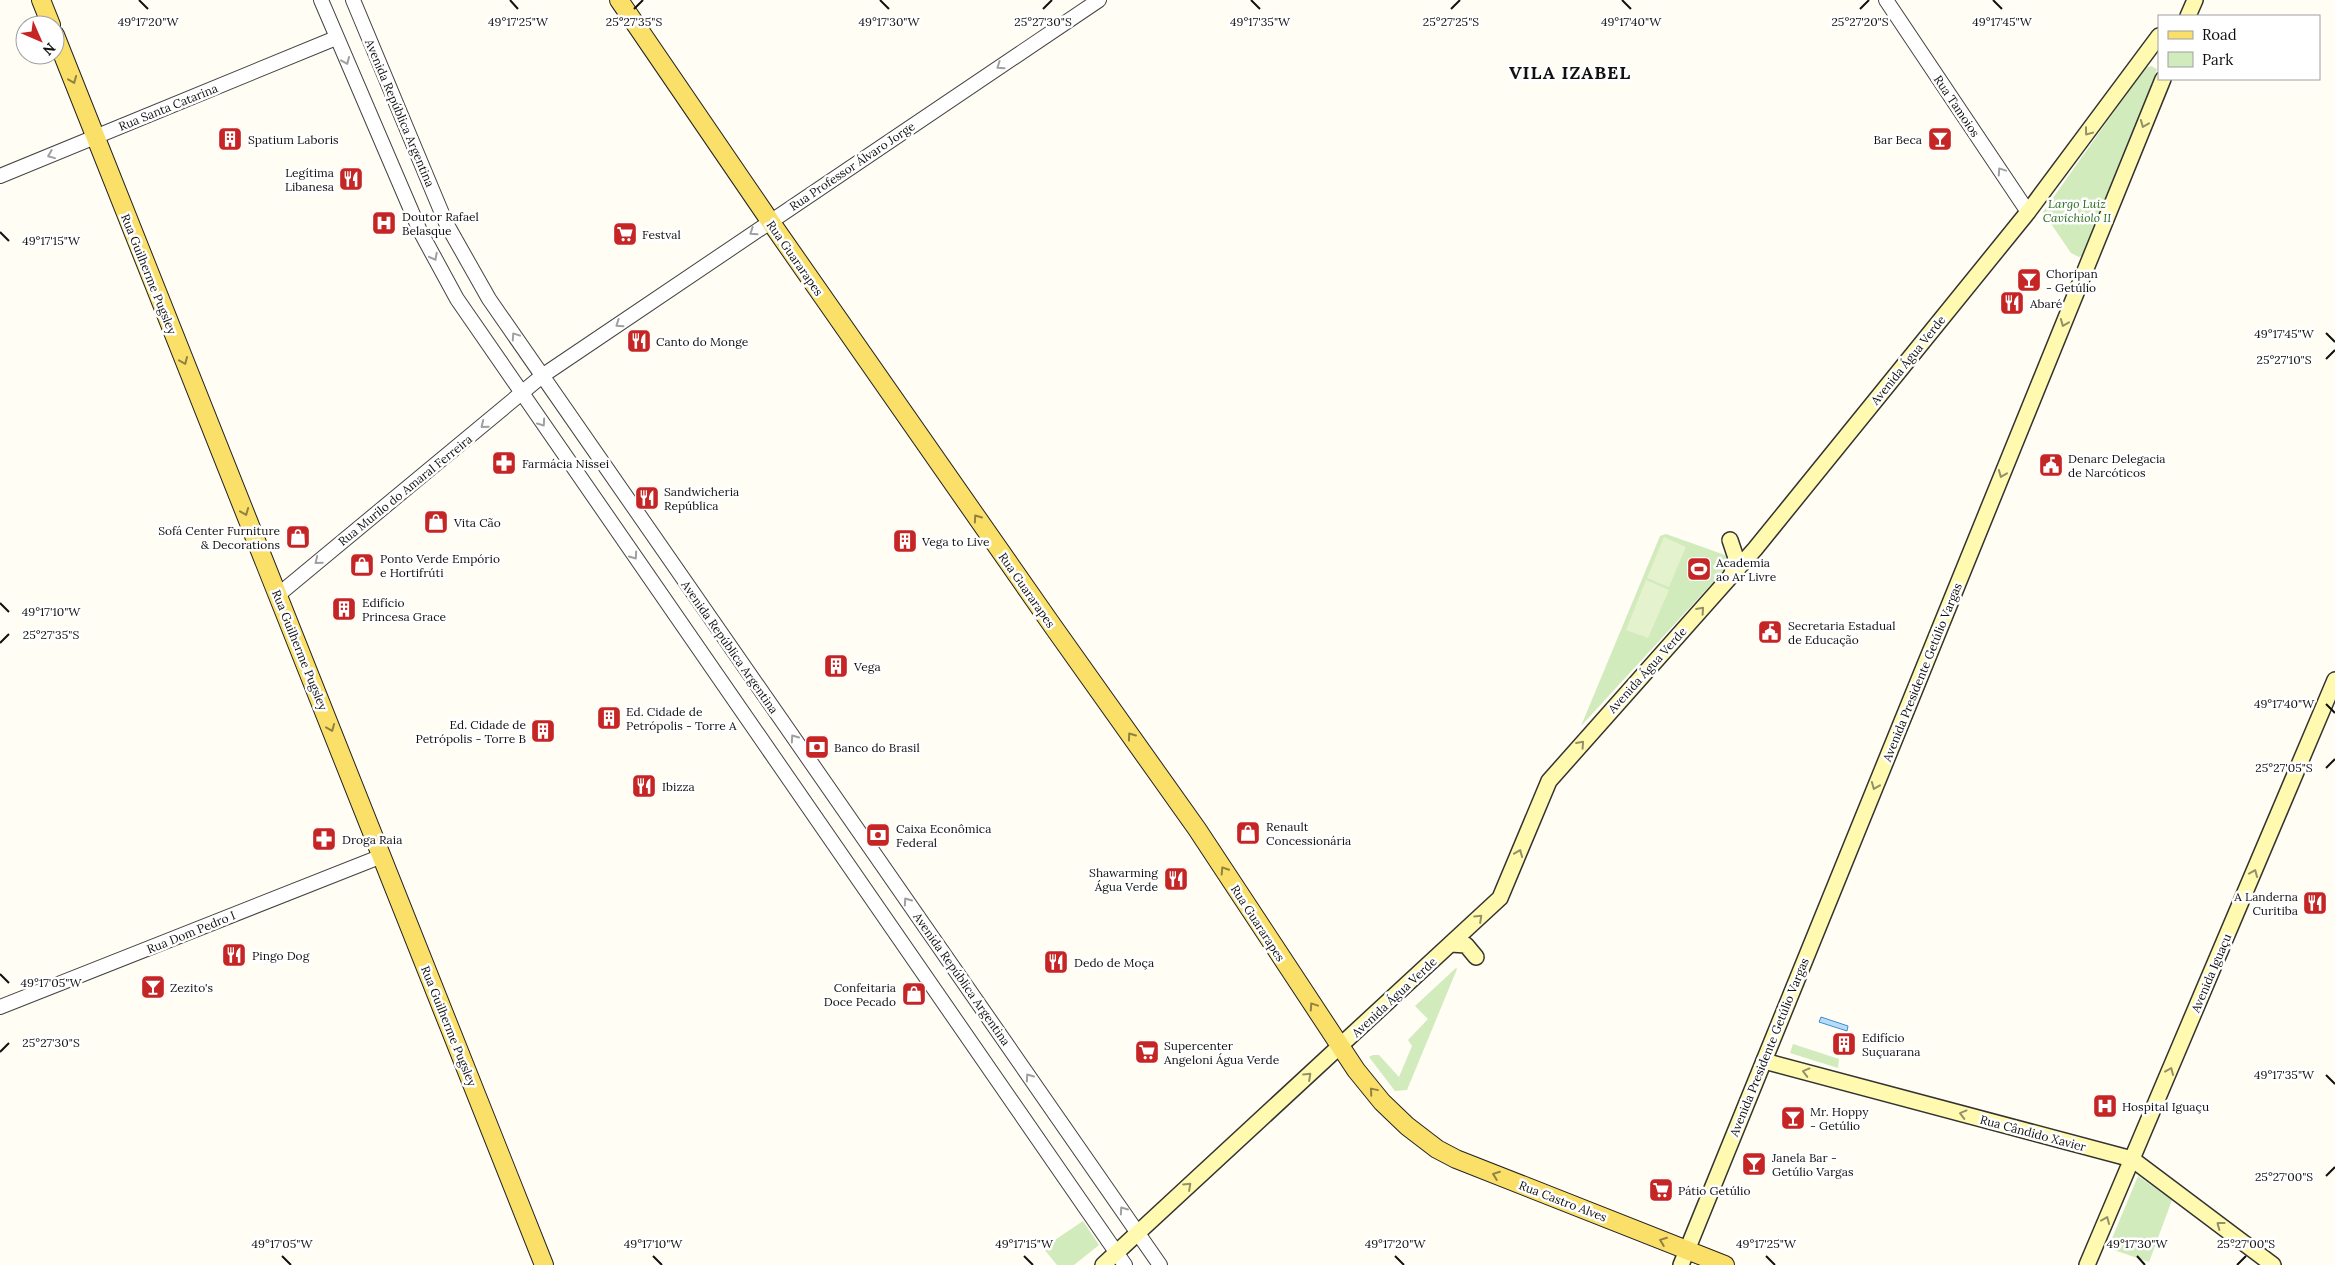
<svg xmlns="http://www.w3.org/2000/svg" width="2335" height="1265" viewBox="0 0 2335 1265" font-family="Lora,serif">
<style>
.green{fill:#d2ebbc}
.pitch{fill:#e4f2ce}
.water{fill:#b8dcf8;stroke:#3d8ed0}
.lines{fill:none;stroke-linecap:round;stroke-linejoin:round}
.tertiary-casing{stroke:#444;stroke-width:16}
.secondary-casing{stroke:#333;stroke-width:18}
.primary-casing{stroke:#222;stroke-width:20}
.tertiary{stroke:#fff;stroke-width:14}
.secondary{stroke:#fffaaf;stroke-width:15}
.primary{stroke:#fadf69;stroke-width:18}
.oneway{stroke:#a0a0a0}
.oneway2{stroke:#918241}
.oneway3{stroke:#949168}
.ticks{fill:none;stroke:#111;stroke-width:2}
.labels{text-anchor:middle;dominant-baseline:central;stroke-width:5;stroke-linejoin:round;paint-order:stroke}
.street-label{font-size:12px;fill:#111;stroke:#fff}
.poi-label{font-size:12px;fill:#111;stroke:#fff;text-anchor:start}
.park-label{font-size:12px;font-style:italic;fill:#2a6b1e;stroke:#fff}
.district-label{font-size:18px;font-weight:bold;letter-spacing:1px;fill:#111;stroke:#fff}
.ticks-label{font-size:12px;text-anchor:middle;fill:#111;stroke:#fff;stroke-width:5;stroke-linejoin:round;paint-order:stroke}
</style>
<rect width="100%" height="100%" fill="#fffdf4"/>
<g class="green">
<polygon points="2151,66 2157,69 2088,254 2079,257 2071,253 2043,212 2145,68"/>
<polygon points="1666,534 1725,555 1729,561 1727,567 1581,726 1660,536"/>
<polygon points="1456,968 1457,969 1407,1090 1395,1091 1369,1057 1373,1055 1379,1055 1399,1077 1412,1046 1408,1040 1428,1019 1415,1006"/>
<polygon points="1793,1044 1839,1059 1838,1068 1790,1053"/>
<polygon points="2138,1176 2172,1200 2149,1262 2108,1248"/>
<polygon points="1083,1221 1099,1245 1074,1265 1057,1265 1043,1248"/>
</g>
<g class="pitch">
<polygon points="1664,537 1686,547 1669,587 1647,578"/>
<polygon points="1646,580 1669,590 1648,638 1626,630"/>
</g>
<polygon class="water" points="1821,1017 1848,1026 1847,1031 1819,1022"/>
<g class="lines">
<defs>
<g id="tertiary">
<polyline points="321,0 420,231 457,299 1125,1265"/>
<polyline points="353,0 446,223 489,299 1160,1265"/>
<polyline points="1886,0 2028,212"/>
<polyline points="0,176 336,38"/>
<polyline points="278,595 542,376 1099,0"/>
<polyline points="0,1007 382,856"/>
</g>
<g id="secondary">
<polyline points="2188,16 2195,0"/>
<polyline points="1730,540 1736,558 1732,573"/>
<polyline points="1451,944 1466,945 1476,957"/>
<polyline points="1764,1061 2132,1159 2273,1265"/>
<polyline points="1103,1265 1500,898 1549,781 1755,549 2028,212 2159,36"/>
<polyline points="1681,1265 2163,79"/>
<polyline points="2087,1265 2335,680"/>
</g>
<g id="primary">
<polyline points="41,0 51,25"/>
<polyline points="619,0 770,221 1052,625 1197,829 1356,1070 1382,1102 1407,1126 1437,1149 1456,1159 1725,1265"/>
<polyline points="55,35 544,1265"/>
</g>
</defs>
<use href="#tertiary" class="tertiary-casing"/>
<use href="#secondary" class="secondary-casing"/>
<use href="#primary" class="primary-casing"/>
<use href="#tertiary" class="tertiary"/>
<use href="#secondary" class="secondary"/>
<use href="#primary" class="primary"/>
</g>
<defs><path id="oneway-chevron" d="M-2-3.5L2.5 0L-2 3.5" fill="none" stroke-width="1.6" stroke-linecap="round" stroke-linejoin="round" transform="scale(1.25)"/></defs>
<g class="oneway">
<use href="#oneway-chevron" transform="translate(346 61) rotate(67)"/>
<use href="#oneway-chevron" transform="translate(1000 66) rotate(146)"/>
<use href="#oneway-chevron" transform="translate(51 155) rotate(158)"/>
<use href="#oneway-chevron" transform="translate(2001 171) rotate(-124)"/>
<use href="#oneway-chevron" transform="translate(753 232) rotate(146)"/>
<use href="#oneway-chevron" transform="translate(434 257) rotate(62)"/>
<use href="#oneway-chevron" transform="translate(619 324) rotate(146)"/>
<use href="#oneway-chevron" transform="translate(515 336) rotate(-124)"/>
<use href="#oneway-chevron" transform="translate(542 423) rotate(55)"/>
<use href="#oneway-chevron" transform="translate(484 425) rotate(141)"/>
<use href="#oneway-chevron" transform="translate(634 556) rotate(55)"/>
<use href="#oneway-chevron" transform="translate(318 561) rotate(141)"/>
<use href="#oneway-chevron" transform="translate(794 738) rotate(-125)"/>
<use href="#oneway-chevron" transform="translate(907 901) rotate(-125)"/>
<use href="#oneway-chevron" transform="translate(1029 1077) rotate(-125)"/>
<use href="#oneway-chevron" transform="translate(1123 1210) rotate(-125)"/>
</g>
<g class="oneway2">
<use href="#oneway-chevron" transform="translate(73 80) rotate(68)"/>
<use href="#oneway-chevron" transform="translate(184 361) rotate(67)"/>
<use href="#oneway-chevron" transform="translate(245 512) rotate(68)"/>
<use href="#oneway-chevron" transform="translate(977 518) rotate(-125)"/>
<use href="#oneway-chevron" transform="translate(331 728) rotate(68)"/>
<use href="#oneway-chevron" transform="translate(1131 736) rotate(-126)"/>
<use href="#oneway-chevron" transform="translate(1224 870) rotate(-123)"/>
<use href="#oneway-chevron" transform="translate(1313 1006) rotate(-124)"/>
<use href="#oneway-chevron" transform="translate(1373 1091) rotate(-130)"/>
<use href="#oneway-chevron" transform="translate(1496 1175) rotate(-159)"/>
<use href="#oneway-chevron" transform="translate(1663 1241) rotate(-159)"/>
</g>
<g class="oneway3">
<use href="#oneway-chevron" transform="translate(2144 124) rotate(112)"/>
<use href="#oneway-chevron" transform="translate(2088 132) rotate(127)"/>
<use href="#oneway-chevron" transform="translate(2064 323) rotate(112)"/>
<use href="#oneway-chevron" transform="translate(2002 474) rotate(112)"/>
<use href="#oneway-chevron" transform="translate(1701 610) rotate(-48)"/>
<use href="#oneway-chevron" transform="translate(1581 744) rotate(-48)"/>
<use href="#oneway-chevron" transform="translate(1875 786) rotate(112)"/>
<use href="#oneway-chevron" transform="translate(1519 853) rotate(-68)"/>
<use href="#oneway-chevron" transform="translate(2254 873) rotate(-67)"/>
<use href="#oneway-chevron" transform="translate(1479 918) rotate(-43)"/>
<use href="#oneway-chevron" transform="translate(2170 1071) rotate(-67)"/>
<use href="#oneway-chevron" transform="translate(1806 1072) rotate(-165)"/>
<use href="#oneway-chevron" transform="translate(1308 1076) rotate(-43)"/>
<use href="#oneway-chevron" transform="translate(1963 1114) rotate(-165)"/>
<use href="#oneway-chevron" transform="translate(1188 1186) rotate(-43)"/>
<use href="#oneway-chevron" transform="translate(2106 1220) rotate(-67)"/>
<use href="#oneway-chevron" transform="translate(2220 1225) rotate(-143)"/>
</g>
<path class="ticks" d="M139,0L148,9M510,0L518,9M880,0L889,9M1251,0L1260,9M1622,0L1631,9M1993,0L2002,9M634,9L643,0M1043,9L1052,0M1451,9L1460,0M1860,9L1869,0M0,232L9,241M2326,333L2335,342M2326,359L2335,350M0,603L9,612M0,643L9,634M2326,704L2335,713M2326,768L2335,759M0,974L9,983M0,1052L9,1043M2326,1075L2335,1084M2326,1176L2335,1167M282,1256L291,1265M653,1256L662,1265M1024,1256L1033,1265M1395,1256L1404,1265M1766,1256L1775,1265M2137,1256L2145,1265M2237,1265L2246,1256"/>
<defs>
<symbol id="building-square" viewBox="-11 -11 22 22"><rect x="-9" y="-9" width="18" height="18" rx="4" fill="#c52524" stroke="#fff"/><path d="M-4-6H4V6H1V3H-1V6H-4ZM-2.5-4.3h1.7v1.8h-1.7ZM.8-4.3h1.7v1.8H.8ZM-2.5-1h1.7V.8h-1.7ZM.8-1h1.7V.8H.8Z" fill="#fff"/></symbol>
<symbol id="bar-square" viewBox="-11 -11 22 22"><rect x="-9" y="-9" width="18" height="18" rx="4" fill="#c52524" stroke="#fff"/><path d="M-6-5H6L.8 .8V4.5H3.5V6h-7V4.5H-.8V.8Z" fill="#fff"/></symbol>
<symbol id="restaurant-square" viewBox="-11 -11 22 22"><rect x="-9" y="-9" width="18" height="18" rx="4" fill="#c52524" stroke="#fff"/><path d="M-5-6h1v4h1v-4h1v4h1v-4h1v5L-1.5 .5V6h-2V.5L-5-1ZM5-6V6H3V1.5H1.5Q1.5-4 5-6Z" fill="#fff"/></symbol>
<symbol id="hospital-square" viewBox="-11 -11 22 22"><rect x="-9" y="-9" width="18" height="18" rx="4" fill="#c52524" stroke="#fff"/><path d="M-5-5h3v3.5h4V-5h3V5h-3V1.5h-4V5h-3Z" fill="#fff"/></symbol>
<symbol id="supermarket-square" viewBox="-11 -11 22 22"><rect x="-9" y="-9" width="18" height="18" rx="4" fill="#c52524" stroke="#fff"/><path d="M-6-5.5h2.5l.6 2H6L4.5 2H-2.5L-4.4-4H-6ZM-1.5 3.2a1.3 1.3 0 1 0 .1 0ZM3 3.2a1.3 1.3 0 1 0 .1 0Z" fill="#fff"/></symbol>
<symbol id="pharmacy-square" viewBox="-11 -11 22 22"><rect x="-9" y="-9" width="18" height="18" rx="4" fill="#c52524" stroke="#fff"/><path d="M-2-6h4v4h4v4h-4v4h-4v-4h-4v-4h4Z" fill="#fff"/></symbol>
<symbol id="civic-square" viewBox="-11 -11 22 22"><rect x="-9" y="-9" width="18" height="18" rx="4" fill="#c52524" stroke="#fff"/><path d="M-.6-6.5H3V-4.5H.6V-3L4-1V1h2V6H-6V1h2V-1L-.6-3ZM-1.2 2.5V6h2.4V2.5Z" fill="#fff"/></symbol>
<symbol id="shop-square" viewBox="-11 -11 22 22"><rect x="-9" y="-9" width="18" height="18" rx="4" fill="#c52524" stroke="#fff"/><path d="M-5-2.5h2.3a2.7 3.5 0 0 1 5.4 0H5L5.5 6h-11ZM-1.5-2.5h3a1.5 2.3 0 0 0-3 0Z" fill="#fff"/></symbol>
<symbol id="stadium-square" viewBox="-11 -11 22 22"><rect x="-9" y="-9" width="18" height="18" rx="4" fill="#c52524" stroke="#fff"/><path d="M0-5a6.5 5 0 1 0 0 10a6.5 5 0 1 0 0-10ZM-3.5-1.8h7v3.6h-7Z" fill="#fff"/></symbol>
<symbol id="bank-square" viewBox="-11 -11 22 22"><rect x="-9" y="-9" width="18" height="18" rx="4" fill="#c52524" stroke="#fff"/><path d="M-6-4H6V4H-6ZM0-2.3a2.3 2.3 0 1 0 0 4.6a2.3 2.3 0 1 0 0-4.6Z" fill="#fff"/></symbol>
</defs>
<g fill-rule="evenodd">
<use href="#building-square" x="216" y="125" width="28" height="28"/>
<use href="#bar-square" x="1926" y="125" width="28" height="28"/>
<use href="#restaurant-square" x="337" y="165" width="28" height="28"/>
<use href="#hospital-square" x="370" y="209" width="28" height="28"/>
<use href="#supermarket-square" x="611" y="220" width="28" height="28"/>
<use href="#bar-square" x="2015" y="266" width="28" height="28"/>
<use href="#restaurant-square" x="1998" y="289" width="28" height="28"/>
<use href="#restaurant-square" x="625" y="327" width="28" height="28"/>
<use href="#pharmacy-square" x="490" y="449" width="28" height="28"/>
<use href="#civic-square" x="2037" y="451" width="28" height="28"/>
<use href="#restaurant-square" x="633" y="484" width="28" height="28"/>
<use href="#shop-square" x="422" y="508" width="28" height="28"/>
<use href="#shop-square" x="284" y="523" width="28" height="28"/>
<use href="#building-square" x="891" y="527" width="28" height="28"/>
<use href="#shop-square" x="348" y="551" width="28" height="28"/>
<use href="#stadium-square" x="1685" y="555" width="28" height="28"/>
<use href="#building-square" x="330" y="595" width="28" height="28"/>
<use href="#civic-square" x="1756" y="618" width="28" height="28"/>
<use href="#building-square" x="822" y="652" width="28" height="28"/>
<use href="#building-square" x="595" y="704" width="28" height="28"/>
<use href="#building-square" x="529" y="717" width="28" height="28"/>
<use href="#bank-square" x="803" y="733" width="28" height="28"/>
<use href="#restaurant-square" x="630" y="772" width="28" height="28"/>
<use href="#shop-square" x="1234" y="819" width="28" height="28"/>
<use href="#bank-square" x="864" y="821" width="28" height="28"/>
<use href="#pharmacy-square" x="310" y="825" width="28" height="28"/>
<use href="#restaurant-square" x="1162" y="865" width="28" height="28"/>
<use href="#restaurant-square" x="2301" y="889" width="28" height="28"/>
<use href="#restaurant-square" x="220" y="941" width="28" height="28"/>
<use href="#restaurant-square" x="1042" y="948" width="28" height="28"/>
<use href="#bar-square" x="139" y="973" width="28" height="28"/>
<use href="#shop-square" x="900" y="980" width="28" height="28"/>
<use href="#building-square" x="1830" y="1030" width="28" height="28"/>
<use href="#supermarket-square" x="1133" y="1038" width="28" height="28"/>
<use href="#hospital-square" x="2091" y="1092" width="28" height="28"/>
<use href="#bar-square" x="1779" y="1104" width="28" height="28"/>
<use href="#bar-square" x="1740" y="1150" width="28" height="28"/>
<use href="#supermarket-square" x="1647" y="1176" width="28" height="28"/>
</g>
<g class="labels">
<g class="street-label">
<text transform="translate(1957 106) rotate(56)">Rua Tamoios</text>
<text transform="translate(168 107) rotate(-22)">Rua Santa Catarina</text>
<text transform="translate(400 113) rotate(67)">Avenida República Argentina</text>
<text transform="translate(852 166) rotate(-34)">Rua Professor Álvaro Jorge</text>
<text transform="translate(795 258) rotate(55)">Rua Guararapes</text>
<text transform="translate(149 274) rotate(68)">Rua Guilherme Pugsley</text>
<text transform="translate(1908 360) rotate(-51)">Avenida Água Verde</text>
<text transform="translate(405 490) rotate(-39)">Rua Murilo do Amaral Ferreira</text>
<text transform="translate(1027 590) rotate(55)">Rua Guararapes</text>
<text transform="translate(730 647) rotate(55)">Avenida República Argentina</text>
<text transform="translate(300 650) rotate(68)">Rua Guilherme Pugsley</text>
<text transform="translate(1647 670) rotate(-48)">Avenida Água Verde</text>
<text transform="translate(1922 672) rotate(-68)">Avenida Presidente Getúlio Vargas</text>
<text transform="translate(1258 923) rotate(57)">Rua Guararapes</text>
<text transform="translate(191 932) rotate(-22)">Rua Dom Pedro I</text>
<text transform="translate(2211 973) rotate(-67)">Avenida Iguaçu</text>
<text transform="translate(962 979) rotate(55)">Avenida República Argentina</text>
<text transform="translate(1394 997) rotate(-43)">Avenida Água Verde</text>
<text transform="translate(449 1026) rotate(68)">Rua Guilherme Pugsley</text>
<text transform="translate(1769 1047) rotate(-68)">Avenida Presidente Getúlio Vargas</text>
<text transform="translate(2033 1133) rotate(15)">Rua Cândido Xavier</text>
<text transform="translate(1563 1201) rotate(21)">Rua Castro Alves</text>
</g>
<g class="poi-label">
<text x="248" y="139">Spatium Laboris</text>
<text x="1922" y="139" text-anchor="end">Bar Beca</text>
<text x="334" y="172" text-anchor="end">Legítima<tspan x="334" dy="14">Libanesa</tspan></text>
<text x="402" y="216">Doutor Rafael<tspan x="402" dy="14">Belasque</tspan></text>
<text x="642" y="234">Festval</text>
<text x="2046" y="273">Choripan<tspan x="2046" dy="14">- Getúlio</tspan></text>
<text x="2030" y="303">Abaré</text>
<text x="656" y="341">Canto do Monge</text>
<text x="2068" y="458">Denarc Delegacia<tspan x="2068" dy="14">de Narcóticos</tspan></text>
<text x="522" y="463">Farmácia Nissei</text>
<text x="664" y="491">Sandwicheria<tspan x="664" dy="14">República</tspan></text>
<text x="454" y="522">Vita Cão</text>
<text x="280" y="530" text-anchor="end">Sofá Center Furniture<tspan x="280" dy="14">&amp; Decorations</tspan></text>
<text x="922" y="541">Vega to Live</text>
<text x="380" y="558">Ponto Verde Empório<tspan x="380" dy="14">e Hortifrúti</tspan></text>
<text x="1716" y="562">Academia<tspan x="1716" dy="14">ao Ar Livre</tspan></text>
<text x="362" y="602">Edifício<tspan x="362" dy="14">Princesa Grace</tspan></text>
<text x="1788" y="625">Secretaria Estadual<tspan x="1788" dy="14">de Educação</tspan></text>
<text x="854" y="666">Vega</text>
<text x="626" y="711">Ed. Cidade de<tspan x="626" dy="14">Petrópolis - Torre A</tspan></text>
<text x="526" y="724" text-anchor="end">Ed. Cidade de<tspan x="526" dy="14">Petrópolis - Torre B</tspan></text>
<text x="834" y="747">Banco do Brasil</text>
<text x="662" y="786">Ibizza</text>
<text x="1266" y="826">Renault<tspan x="1266" dy="14">Concessionária</tspan></text>
<text x="896" y="828">Caixa Econômica<tspan x="896" dy="14">Federal</tspan></text>
<text x="342" y="839">Droga Raia</text>
<text x="1158" y="872" text-anchor="end">Shawarming<tspan x="1158" dy="14">Água Verde</tspan></text>
<text x="2298" y="896" text-anchor="end">A Landerna<tspan x="2298" dy="14">Curitiba</tspan></text>
<text x="252" y="955">Pingo Dog</text>
<text x="1074" y="962">Dedo de Moça</text>
<text x="170" y="987">Zezito's</text>
<text x="896" y="987" text-anchor="end">Confeitaria<tspan x="896" dy="14">Doce Pecado</tspan></text>
<text x="1862" y="1037">Edifício<tspan x="1862" dy="14">Suçuarana</tspan></text>
<text x="1164" y="1045">Supercenter<tspan x="1164" dy="14">Angeloni Água Verde</tspan></text>
<text x="2122" y="1106">Hospital Iguaçu</text>
<text x="1810" y="1111">Mr. Hoppy<tspan x="1810" dy="14">- Getúlio</tspan></text>
<text x="1772" y="1157">Janela Bar -<tspan x="1772" dy="14">Getúlio Vargas</tspan></text>
<text x="1678" y="1190">Pátio Getúlio</text>
</g>
<g class="park-label">
<text x="2077" y="203">Largo Luiz<tspan x="2077" dy="14">Cavichiolo II</tspan></text>
</g>
<g class="district-label">
<text x="1570" y="72">VILA IZABEL</text>
</g>
</g>
<g class="ticks-label">
<text x="148" y="26">49°17'20"W</text>
<text x="518" y="26">49°17'25"W</text>
<text x="634" y="26">25°27'35"S</text>
<text x="889" y="26">49°17'30"W</text>
<text x="1043" y="26">25°27'30"S</text>
<text x="1260" y="26">49°17'35"W</text>
<text x="1451" y="26">25°27'25"S</text>
<text x="1631" y="26">49°17'40"W</text>
<text x="1860" y="26">25°27'20"S</text>
<text x="2002" y="26">49°17'45"W</text>
<text x="51" y="245">49°17'15"W</text>
<text x="2284" y="338">49°17'45"W</text>
<text x="2284" y="364">25°27'10"S</text>
<text x="51" y="616">49°17'10"W</text>
<text x="51" y="639">25°27'35"S</text>
<text x="2284" y="708">49°17'40"W</text>
<text x="2284" y="772">25°27'05"S</text>
<text x="51" y="987">49°17'05"W</text>
<text x="51" y="1047">25°27'30"S</text>
<text x="2284" y="1079">49°17'35"W</text>
<text x="2284" y="1181">25°27'00"S</text>
<text x="653" y="1248">49°17'10"W</text>
<text x="1024" y="1248">49°17'15"W</text>
<text x="1395" y="1248">49°17'20"W</text>
<text x="1766" y="1248">49°17'25"W</text>
<text x="282" y="1248">49°17'05"W</text>
<text x="2137" y="1248">49°17'30"W</text>
<text x="2246" y="1248">25°27'00"S</text>
</g>
<rect x="2158" y="15" width="162" height="65" fill="#ffffff" stroke="#a0a0a0"/>
<rect x="2168" y="31" width="25" height="8" fill="#fadf69" stroke="#a0a0a0"/>
<text x="2202" y="40" font-size="15" fill="#111111">Road</text>
<rect x="2168" y="52" width="25" height="15" fill="#d2ebbc" stroke="#a0a0a0"/>
<text x="2202" y="65" font-size="15" fill="#111111">Park</text>
<g transform="translate(40 40) rotate(135)"><circle r="24" fill="#ffffff" stroke="#a0a0a0"/>
<path d="M0-4L9 19L0 12L-9 19Z" fill="#c52524"/>
<text y="-8" font-size="14" font-weight="bold" text-anchor="middle" fill="#111111">N</text>
</g>
</svg>
